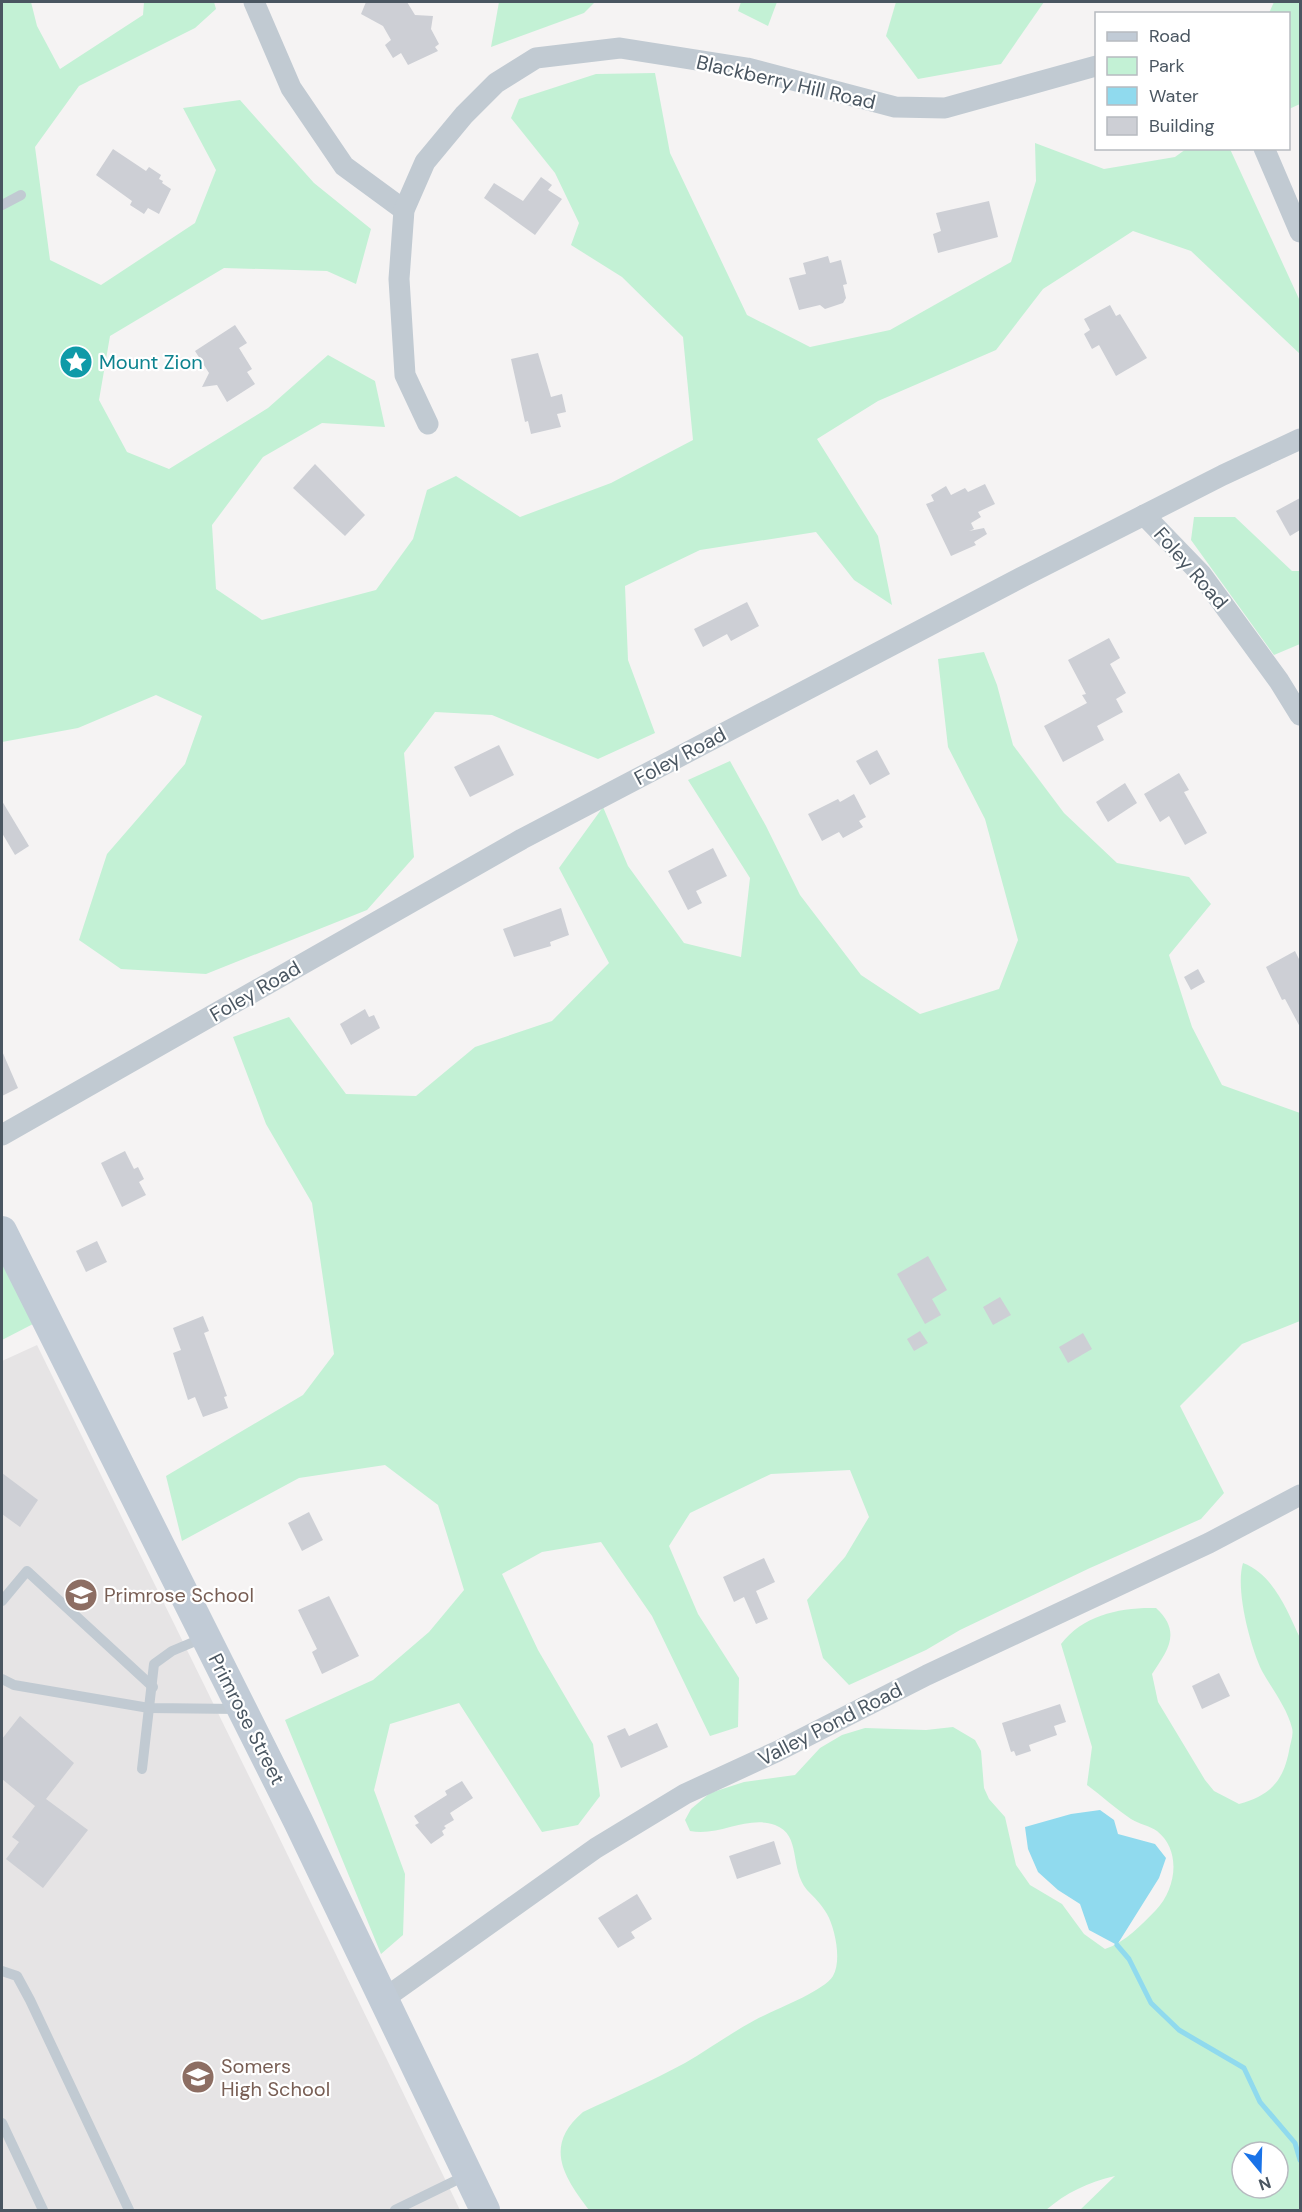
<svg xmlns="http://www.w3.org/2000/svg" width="1302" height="2212" viewBox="0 0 1302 2212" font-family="'DM Sans',sans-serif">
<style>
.education{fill:#e6e4e5}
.green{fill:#c3f1d5;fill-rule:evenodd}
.water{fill:#90daee}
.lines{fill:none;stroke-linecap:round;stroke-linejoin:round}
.stream{stroke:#90daee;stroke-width:5}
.building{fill:#cdcfd5}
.lane{stroke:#c1cad2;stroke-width:10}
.street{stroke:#c1cad2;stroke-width:21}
.secondary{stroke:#c1cbd6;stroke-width:30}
.labels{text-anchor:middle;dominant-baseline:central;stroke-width:4.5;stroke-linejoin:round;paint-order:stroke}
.street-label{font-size:20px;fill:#4a5661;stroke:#fff}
.culture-label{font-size:20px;fill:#0d838f;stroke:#fff;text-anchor:start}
.education-label{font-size:20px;fill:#785e54;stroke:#fff;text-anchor:start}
</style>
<rect width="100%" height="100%" fill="#f5f3f3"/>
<polygon class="education" points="37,1345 275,1829 460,2210 2,2210 2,1361"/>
<g class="green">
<polygon points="2,2 31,2 37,26 60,69 143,15 144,2 214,2 216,9 195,28 79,86 35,147 50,260 101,285 195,223 216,170 183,108 240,100 314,183 371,229 356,284 327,271 224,268 110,336 99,400 127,452 169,469 268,408 328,355 375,381 385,427 322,423 263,457 212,525 216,589 262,620 376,590 413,539 427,490 456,476 520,517 611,483 693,440 683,337 622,277 571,245 579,223 555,173 511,118 519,99 596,74 655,73 670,153 747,315 810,347 890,330 1011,262 1036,181 1035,143 1104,169 1175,157 1186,149 1230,149 1300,301 1300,354 1191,251 1133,231 1043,289 996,350 878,401 817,439 878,536 892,605 854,580 816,532 700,550 625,586 628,660 655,733 598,759 492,715 435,712 404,753 414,857 367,910 206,974 121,969 79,940 107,854 185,764 202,716 156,695 78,728 2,742"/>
<polygon points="499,2 595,2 584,13 491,47"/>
<polygon points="741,2 777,2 768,26 738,11"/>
<polygon points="896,2 1044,2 1001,64 918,79 886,36"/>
<polygon points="1274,2 1300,2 1300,104 1289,109 1288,14 1269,13"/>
<polygon points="1194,517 1235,517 1292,571 1300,571 1300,644 1274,655 1191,540"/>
<polygon points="984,652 997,685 1013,745 1064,813 1117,863 1189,877 1211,904 1169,955 1192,1027 1222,1085 1300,1113 1300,1321 1242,1344 1180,1406 1224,1493 1201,1519 1090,1568 960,1630 926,1650 849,1685 823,1658 807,1600 845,1557 869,1517 850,1470 771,1474 690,1513 669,1546 698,1614 739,1678 738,1727 710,1736 652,1616 601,1542 542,1552 502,1574 538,1650 593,1744 600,1796 578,1825 542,1832 459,1703 390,1724 374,1790 405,1874 403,1935 381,1954 285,1720 373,1680 429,1632 464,1590 438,1505 385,1465 299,1478 182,1541 166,1476 303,1395 334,1354 312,1203 266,1124 233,1037 289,1017 346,1094 416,1096 475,1047 552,1021 609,963 559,868 603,807 628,866 684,943 741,957 750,878 688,780 730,761 766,826 800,895 861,975 920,1014 999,989 1018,940 985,819 948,747 938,659"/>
<polygon points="2,1260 33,1324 2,1340"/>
<path d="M1243,1563C1273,1574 1287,1610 1300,1638V2210H1080L1115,2176C1088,2182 1066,2193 1046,2210H589C564,2177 543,2146 583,2112C617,2096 652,2081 685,2063C709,2049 731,2033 755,2020C773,2010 823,1992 833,1976C842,1961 835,1928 827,1914C822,1905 814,1897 807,1890C789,1868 802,1835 775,1825C747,1815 719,1837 690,1831L685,1820L691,1809L710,1793L744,1782L795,1775L820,1748L842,1735L865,1728L926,1730L953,1727L975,1740L981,1751L984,1788L989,1799L1005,1817L1016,1865L1030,1885L1062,1904L1084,1934L1105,1949C1126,1942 1141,1925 1156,1910C1176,1889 1182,1851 1157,1831C1150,1826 1139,1824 1131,1819C1116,1809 1102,1796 1087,1785L1092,1747L1061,1644C1083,1615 1121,1607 1156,1608C1182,1632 1168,1650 1152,1674L1158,1702L1205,1780L1214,1791L1239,1804C1270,1795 1283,1782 1289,1751C1290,1744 1294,1735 1292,1728C1287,1708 1272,1689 1262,1671C1250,1646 1235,1589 1243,1563ZM1242,2152H1278V2188H1242Z"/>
</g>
<polygon class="water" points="1100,1810 1114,1820 1118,1834 1155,1844 1166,1858 1159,1878 1117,1945 1089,1930 1080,1904 1058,1890 1038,1872 1028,1849 1025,1827 1071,1814"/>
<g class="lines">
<polyline class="stream" points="1117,1945 1129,1959 1151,2003 1179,2030 1244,2068 1260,2102 1295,2143 1300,2160"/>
</g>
<g class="building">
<polygon points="366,2 407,2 415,15 433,16 431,29 439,44 435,47 438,51 408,65 401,53 393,58 385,45 391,40 383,26 361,14"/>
<polygon points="113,149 146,171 149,167 161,175 159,179 163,181 162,183 171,189 159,214 148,208 144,214 130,205 132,201 96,175"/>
<polygon points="541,177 552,185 548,190 562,199 535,235 484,198 494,183 523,201"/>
<polygon points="989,201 998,237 938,253 933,234 941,231 936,213"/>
<polygon points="828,256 830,263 841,260 847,284 843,285 846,298 843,303 825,309 820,305 799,310 789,278 806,274 803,263"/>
<polygon points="1110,305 1116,316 1120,314 1147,358 1116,376 1099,345 1092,349 1084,334 1090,330 1084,319"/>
<polygon points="235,325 247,343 239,348 252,369 247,372 255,384 227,402 217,385 202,387 209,373 195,351"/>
<polygon points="538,353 551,397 562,394 566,412 557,414 561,427 531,434 528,421 525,422 511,359"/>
<polygon points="315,464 365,515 345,536 293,488"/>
<polygon points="985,484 995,504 978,512 981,517 971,523 974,529 969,531 984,528 987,534 974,542 976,545 951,556 926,504 934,501 931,495 946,486 951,495 965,488 968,492"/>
<polygon points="1300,498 1300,530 1290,536 1276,511"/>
<polygon points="747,602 759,626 731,641 727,634 703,647 694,629"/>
<polygon points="1109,638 1120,658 1110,664 1126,693 1116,699 1123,712 1097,726 1104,740 1063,762 1044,726 1087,703 1082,695 1086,694 1068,660"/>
<polygon points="499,745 514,775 470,797 454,767"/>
<polygon points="877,750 890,774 870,785 856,761"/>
<polygon points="1179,773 1189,790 1184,792 1207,833 1185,845 1169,816 1160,822 1144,794"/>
<polygon points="1125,783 1137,803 1108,822 1096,802"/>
<polygon points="854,794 866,817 859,821 863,827 843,838 839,832 822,841 808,814 838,799 840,802"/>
<polygon points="2,801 29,846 15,855 2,833"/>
<polygon points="713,848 727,876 696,891 702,903 688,910 668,871"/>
<polygon points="561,908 569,935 550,942 551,946 514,957 503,929"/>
<polygon points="1295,951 1300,961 1300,1027 1285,999 1282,1000 1266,967"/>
<polygon points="1198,969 1205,982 1191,990 1184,977"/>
<polygon points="365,1009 369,1017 374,1015 380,1028 351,1045 340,1024"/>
<polygon points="2,1051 18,1088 2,1096"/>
<polygon points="125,1151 134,1169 138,1167 144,1179 139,1182 146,1195 122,1207 101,1163"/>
<polygon points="97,1241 107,1262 86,1272 76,1251"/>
<polygon points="928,1256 947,1290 932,1299 941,1315 925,1324 897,1274"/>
<polygon points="1000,1297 1011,1315 993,1325 983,1307"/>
<polygon points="203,1316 209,1331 204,1333 227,1396 224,1397 228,1408 203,1417 195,1397 188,1400 173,1353 181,1350 173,1328"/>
<polygon points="920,1331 928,1343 914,1351 907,1339"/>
<polygon points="1083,1333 1092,1349 1068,1363 1059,1347"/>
<polygon points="2,1473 38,1500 20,1527 2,1514"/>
<polygon points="309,1512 323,1540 302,1551 288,1523"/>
<polygon points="764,1558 775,1582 756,1591 768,1619 756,1624 744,1597 734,1602 723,1577"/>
<polygon points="329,1596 359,1656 322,1674 312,1652 317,1649 298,1610"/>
<polygon points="1219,1673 1230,1696 1202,1709 1192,1686"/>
<polygon points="1060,1704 1066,1722 1054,1726 1057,1735 1029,1745 1031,1751 1016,1756 1014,1751 1011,1752 1002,1723"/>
<polygon points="20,1716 74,1763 46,1799 88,1830 43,1888 6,1859 19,1842 12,1837 35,1806 2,1779 2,1739"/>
<polygon points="657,1723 668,1747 621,1768 607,1736 625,1728 629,1736"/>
<polygon points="462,1781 473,1798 450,1813 454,1820 444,1826 446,1828 442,1831 444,1835 431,1844 415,1825 419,1823 414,1816 447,1795 445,1791"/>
<polygon points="774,1841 781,1864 737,1879 729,1856"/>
<polygon points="637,1894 652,1919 631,1932 635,1938 618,1948 598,1918"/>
</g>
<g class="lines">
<g class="lane">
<polyline points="2,205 21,195"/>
<polyline points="2,1601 27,1571 153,1687"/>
<polyline points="2,1679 14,1685 149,1708 238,1709"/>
<polyline points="142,1769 154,1664 172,1651 203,1638"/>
<polyline points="2,1971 17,1976 30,2000 129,2210"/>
<polyline points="2,2123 43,2210"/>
<polyline points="395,2210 467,2175"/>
</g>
<g class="street">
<polyline points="254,2 291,88 344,166 404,210"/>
<polyline points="1264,148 1300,232"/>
<polyline points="428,424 405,375 399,279 404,210 425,162 464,115 496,83 536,58 620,48 747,68 895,107 945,108 1096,66"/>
<polyline points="1144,515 1201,574 1279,681 1300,715"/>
<polyline points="2,1135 522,839 1024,576 1223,475 1300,439"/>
<polyline points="385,1998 596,1848 685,1794 778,1751 927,1675 1209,1543 1300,1495"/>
</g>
<polyline class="secondary" points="2,1231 298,1821 485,2210"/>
</g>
<defs>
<symbol id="sight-disc" viewBox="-11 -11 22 22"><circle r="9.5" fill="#0f9aa8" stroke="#fff"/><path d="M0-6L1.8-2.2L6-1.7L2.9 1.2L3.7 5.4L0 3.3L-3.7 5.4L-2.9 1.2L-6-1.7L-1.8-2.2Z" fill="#fff"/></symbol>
<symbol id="school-disc" viewBox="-11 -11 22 22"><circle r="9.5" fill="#8d6e63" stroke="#fff"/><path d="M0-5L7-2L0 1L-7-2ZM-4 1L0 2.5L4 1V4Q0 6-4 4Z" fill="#fff"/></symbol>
</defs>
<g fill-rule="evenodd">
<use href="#sight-disc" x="57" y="343" width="38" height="38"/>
<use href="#school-disc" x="62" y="1576" width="38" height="38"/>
<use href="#school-disc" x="179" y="2058" width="38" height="38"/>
</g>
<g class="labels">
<g class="street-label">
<text transform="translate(786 82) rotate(13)">Blackberry Hill Road</text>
<text transform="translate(1191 568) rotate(49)">Foley Road</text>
<text transform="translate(680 756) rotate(-28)">Foley Road</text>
<text transform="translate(255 991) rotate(-30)">Foley Road</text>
<text transform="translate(247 1719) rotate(63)">Primrose Street</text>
<text transform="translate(830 1724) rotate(-27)">Valley Pond Road</text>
</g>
<g class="culture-label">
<text x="99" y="362">Mount Zion</text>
</g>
<g class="education-label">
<text x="104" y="1595">Primrose School</text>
<text x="221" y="2066">Somers<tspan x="221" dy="23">High School</tspan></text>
</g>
</g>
<rect width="1302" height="2212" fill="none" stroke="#4a5661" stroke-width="6"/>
<rect x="1095" y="12" width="195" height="138" fill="#ffffff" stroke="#b7bbc0" stroke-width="1.5"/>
<rect x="1107" y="32" width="30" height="9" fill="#c1cbd6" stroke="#b7bbc0" stroke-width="1.5"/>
<text x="1149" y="42" font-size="18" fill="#4a5661">Road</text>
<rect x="1107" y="57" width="30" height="18" fill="#c3f1d5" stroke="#b7bbc0" stroke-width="1.5"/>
<text x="1149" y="72" font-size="18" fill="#4a5661">Park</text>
<rect x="1107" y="87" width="30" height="18" fill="#90daee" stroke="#b7bbc0" stroke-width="1.5"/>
<text x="1149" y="102" font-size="18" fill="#4a5661">Water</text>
<rect x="1107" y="117" width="30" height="18" fill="#cdcfd5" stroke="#b7bbc0" stroke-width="1.5"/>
<text x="1149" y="132" font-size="18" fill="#4a5661">Building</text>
<g transform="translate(1260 2170) rotate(161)"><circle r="28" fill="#ffffff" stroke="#b7bbc0" stroke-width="1.5"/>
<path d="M0-4.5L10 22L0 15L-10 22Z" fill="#1a73e8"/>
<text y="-9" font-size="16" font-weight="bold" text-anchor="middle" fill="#4a5661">N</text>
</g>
</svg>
